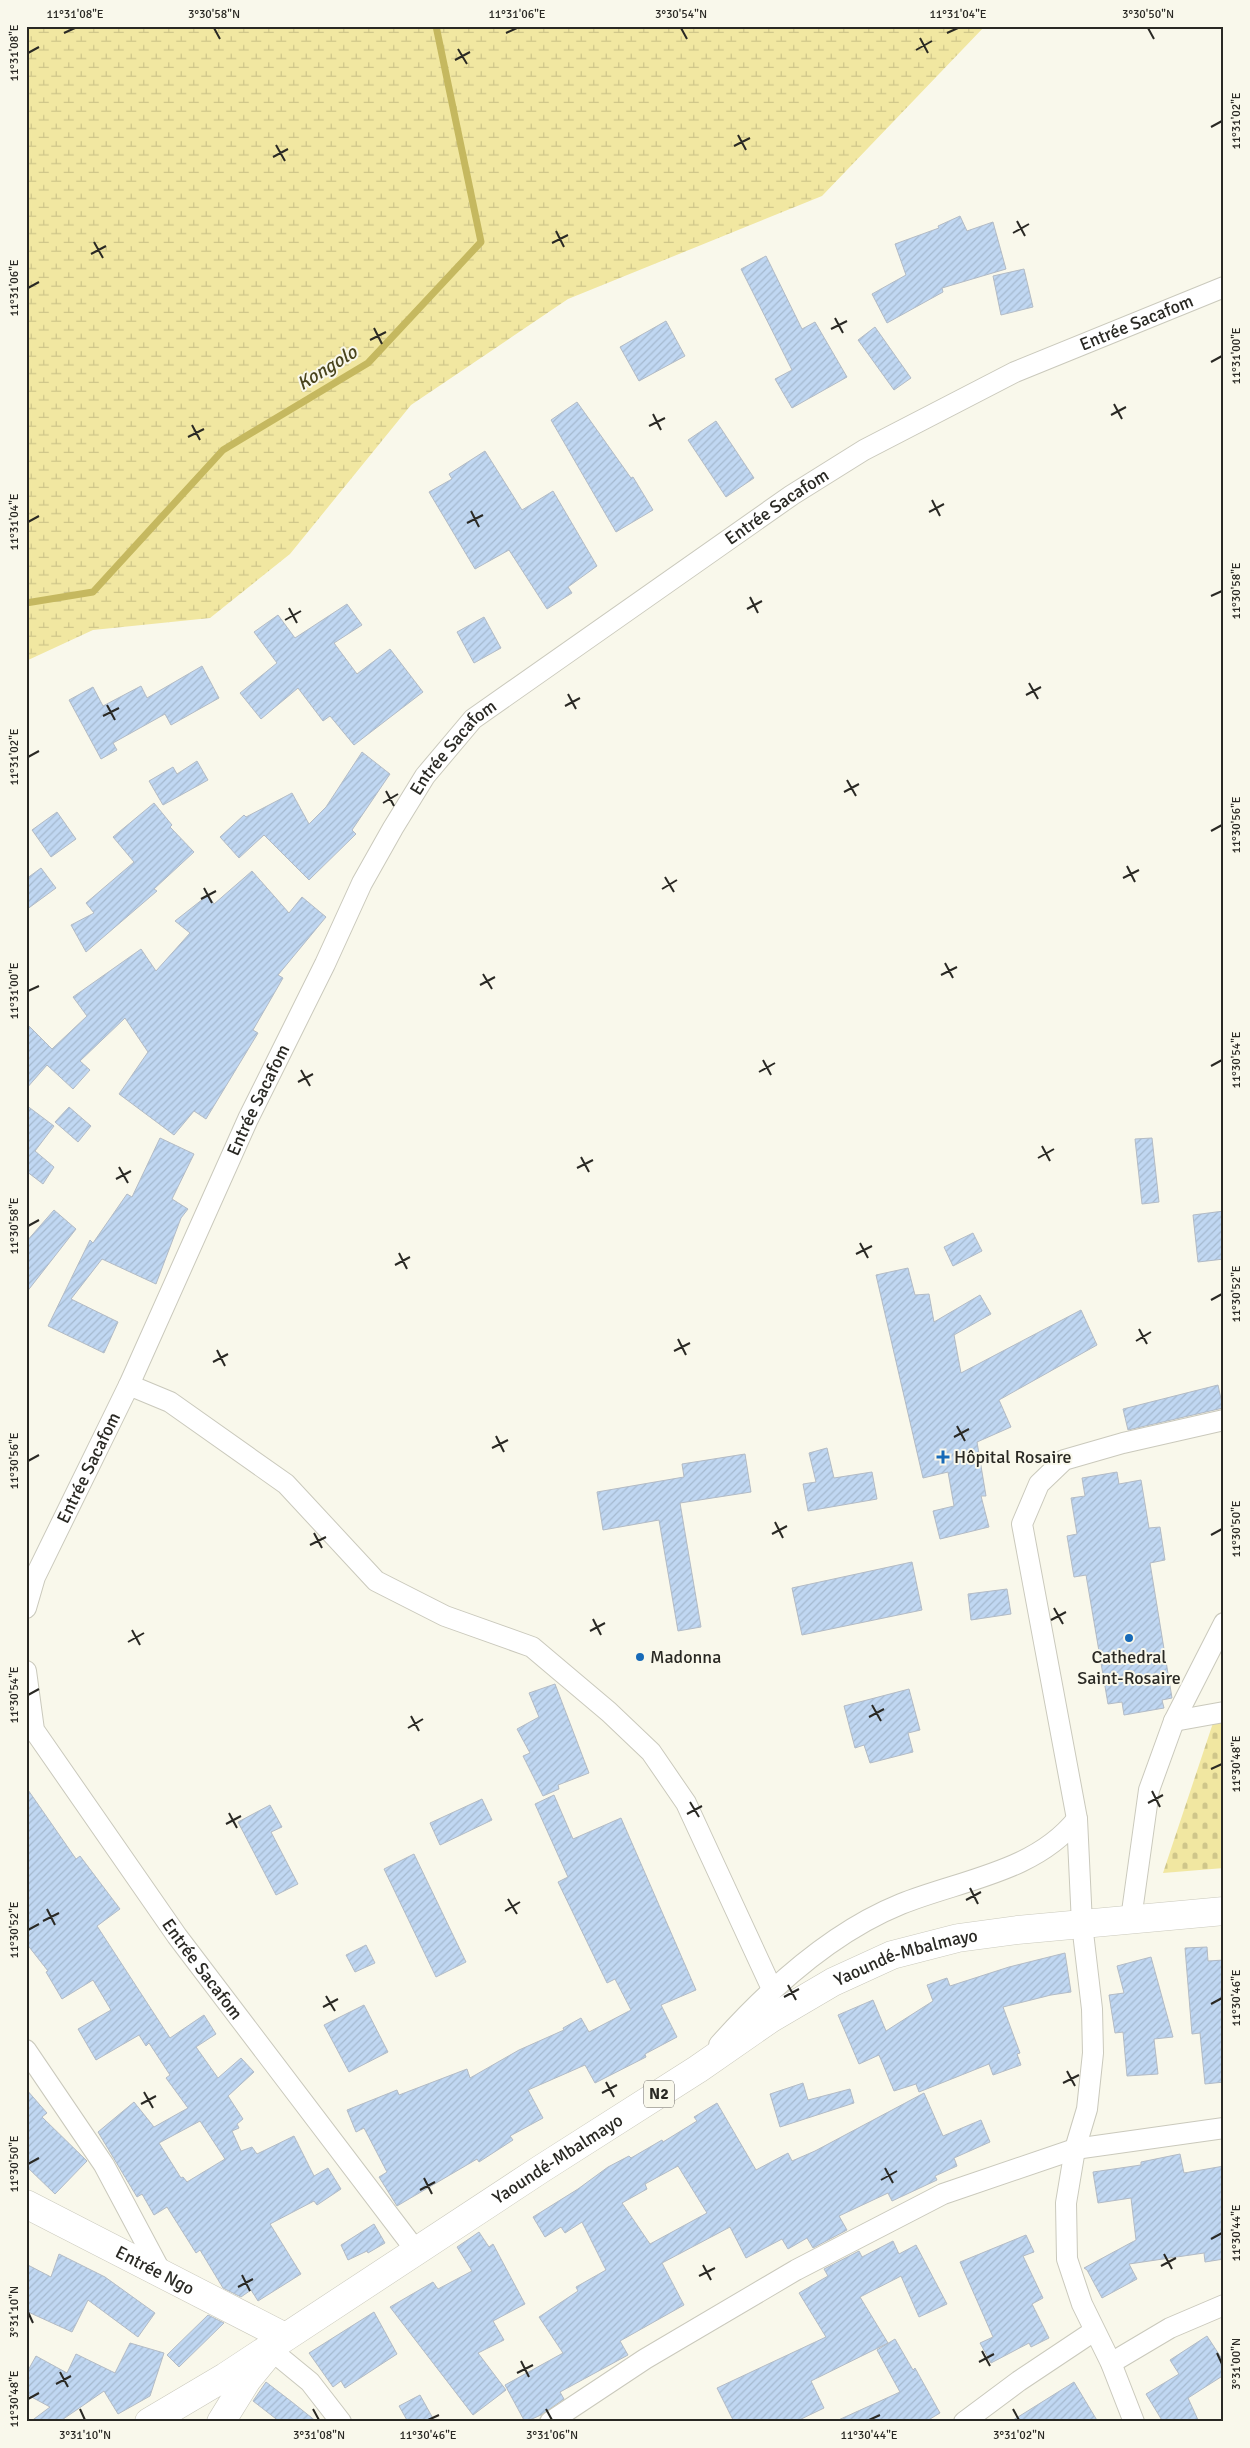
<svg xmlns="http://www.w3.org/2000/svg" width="1250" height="2448" viewBox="0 0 1250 2448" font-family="Signika,sans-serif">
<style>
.wetland{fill:url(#wetland-marsh)}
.cemetery{fill:url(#cemetery-stones)}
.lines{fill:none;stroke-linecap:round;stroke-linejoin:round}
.stream{stroke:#c5b85f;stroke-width:7}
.building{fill:url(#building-hatch);stroke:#b3bbc5;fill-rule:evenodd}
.street-casing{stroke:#cac9bc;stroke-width:22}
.secondary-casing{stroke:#cac9bc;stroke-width:29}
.highway-casing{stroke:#cac9bc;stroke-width:29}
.street{stroke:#fff;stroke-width:20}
.secondary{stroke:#fff;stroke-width:28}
.highway{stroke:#fff;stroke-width:28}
.ticks{fill:none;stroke:#2a2924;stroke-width:2}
.poi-dot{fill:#176ab8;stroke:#f9f8eb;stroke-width:2}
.labels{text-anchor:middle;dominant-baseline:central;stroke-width:4;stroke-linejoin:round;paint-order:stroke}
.shield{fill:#f9f8eb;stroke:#686760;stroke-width:1}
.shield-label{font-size:16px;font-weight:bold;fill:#2a2924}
.street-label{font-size:18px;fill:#2a2924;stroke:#f9f8eb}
.poi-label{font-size:18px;fill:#2a2924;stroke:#f9f8eb;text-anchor:start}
.water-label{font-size:19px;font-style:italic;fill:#49441d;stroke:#f9f8eb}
.neatline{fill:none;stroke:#2a2924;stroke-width:2}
.ticks-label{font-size:12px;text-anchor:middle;fill:#2a2924}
</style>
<defs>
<pattern id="wetland-marsh" width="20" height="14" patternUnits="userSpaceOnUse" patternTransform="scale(1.25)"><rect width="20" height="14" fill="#f1e7a1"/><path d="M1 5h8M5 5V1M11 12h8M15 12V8" fill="none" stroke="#cfc68a"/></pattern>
<pattern id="cemetery-stones" width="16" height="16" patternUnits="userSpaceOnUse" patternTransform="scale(1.25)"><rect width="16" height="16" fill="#f1e7a1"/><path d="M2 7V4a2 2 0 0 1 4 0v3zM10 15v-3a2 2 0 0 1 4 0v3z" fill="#cfc68a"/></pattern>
<pattern id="building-hatch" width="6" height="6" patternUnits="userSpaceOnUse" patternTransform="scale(1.25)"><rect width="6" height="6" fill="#c0d7f2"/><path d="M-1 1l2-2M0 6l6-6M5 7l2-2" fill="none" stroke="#a5b9cf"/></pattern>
</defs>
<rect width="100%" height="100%" fill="#f9f8eb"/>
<polygon class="wetland" points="26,26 985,26 822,196 568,299 411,405 290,554 210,618 93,630 26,661"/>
<polygon class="cemetery" points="1224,1704 1224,1868 1163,1873 1219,1705"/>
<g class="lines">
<polyline class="stream" points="26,603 93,592 223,450 368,363 481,242 436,26"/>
</g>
<g class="building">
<polygon points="960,216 967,231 993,222 1006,269 942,288 943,292 887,323 872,294 906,275 895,244 939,228 938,226"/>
<polygon points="766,256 802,329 815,322 847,377 792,408 775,379 792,370 741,269"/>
<polygon points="1024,269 1033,307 1001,315 993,276"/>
<polygon points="666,321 685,356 639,381 620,347"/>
<polygon points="875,327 911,378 894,390 858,340"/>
<polygon points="577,402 631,478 633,477 653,510 616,532 551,420"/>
<polygon points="716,421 754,478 726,497 688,440"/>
<polygon points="485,451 522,510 553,491 597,566 568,587 572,593 547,609 509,550 475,569 429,492 452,479 449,474"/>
<polygon points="347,604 362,625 334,643 357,674 390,649 423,692 354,745 330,716 323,721 298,688 261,719 240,693 277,663 254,632 278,615 295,638"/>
<polygon points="484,617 501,648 474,663 457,632"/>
<polygon points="202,666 219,698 171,725 165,714 113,743 117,750 101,759 69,700 93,687 103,706 141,686 147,698"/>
<polygon points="362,752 390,774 352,830 356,834 309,880 264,835 239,858 220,837 244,815 246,817 292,793 309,824 326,807"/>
<polygon points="197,761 208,780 163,805 149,781 173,767 177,774"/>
<polygon points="154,803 172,825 170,827 194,852 154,889 157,891 86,952 71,925 94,913 86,903 134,862 113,837"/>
<polygon points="57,812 76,839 51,857 32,830"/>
<polygon points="41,868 56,888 26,910 26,879"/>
<polygon points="252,871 289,913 302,897 326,917 278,975 283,978 253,1030 258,1033 206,1119 194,1111 174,1135 119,1094 148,1052 125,1018 80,1061 90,1070 73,1089 47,1065 26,1089 26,1023 52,1049 87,1016 73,997 141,949 156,971 190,933 175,921 208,895 214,904"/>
<polygon points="26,1105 54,1126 35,1151 54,1167 43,1184 26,1171"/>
<polygon points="69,1107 91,1126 78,1142 55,1122"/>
<polygon points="160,1138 194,1154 172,1199 188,1209 181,1218 156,1284 102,1259 71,1299 118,1322 104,1353 48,1326 90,1240 93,1243 127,1194 132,1197"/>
<polygon points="1152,1138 1159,1202 1142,1204 1135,1139"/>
<polygon points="54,1210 76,1229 26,1293 26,1242"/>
<polygon points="1224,1211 1224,1259 1198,1262 1193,1215"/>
<polygon points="973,1233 982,1251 953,1266 944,1247"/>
<polygon points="908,1268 915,1295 929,1294 934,1322 980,1295 991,1314 954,1335 961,1373 1081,1310 1097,1345 999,1400 1011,1427 977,1442 986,1496 981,1496 989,1527 940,1539 933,1511 954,1506 948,1472 923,1478 876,1275"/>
<polygon points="1218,1385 1223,1408 1128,1430 1123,1409"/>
<polygon points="827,1448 834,1478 872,1472 877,1499 808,1511 803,1484 816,1482 809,1453"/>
<polygon points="745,1454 751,1492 680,1503 701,1627 678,1631 659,1520 603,1530 597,1492 684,1477 682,1464"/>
<polygon points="1117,1472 1119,1484 1141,1480 1149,1528 1160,1527 1165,1560 1150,1563 1172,1698 1162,1700 1164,1708 1124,1715 1122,1702 1108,1704 1086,1575 1074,1577 1067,1536 1077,1534 1071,1498 1085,1496 1082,1478"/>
<polygon points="912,1562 922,1610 802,1635 792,1588"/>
<polygon points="1007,1589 1011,1614 971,1620 968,1594"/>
<polygon points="555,1684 589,1773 558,1785 559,1789 543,1796 523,1756 530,1753 517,1729 539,1717 529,1693"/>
<polygon points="909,1689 920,1730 908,1733 913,1752 870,1763 864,1745 855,1748 844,1706"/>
<path d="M26,1787L76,1859L80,1856L120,1909L97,1926L170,2038L204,2015L216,2034L196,2047L218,2078L241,2058L254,2072L228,2096L243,2119L237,2124L239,2128L232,2131L241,2151L252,2147L257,2154L294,2136L314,2176L328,2168L341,2189L317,2205L314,2201L270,2224L301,2274L258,2301L251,2290L241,2297L223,2288L200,2250L196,2253L167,2207L154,2215L142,2194L137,2197L98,2132L134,2102L154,2127L188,2108L166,2078L170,2075L149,2043L146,2046L139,2035L96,2060L78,2029L111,2010L93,1980L62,1999L46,1972L48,1971L26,1943ZM200,2121L225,2159L187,2182L183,2177L181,2178L159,2143Z"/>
<polygon points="554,1795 573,1839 621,1818 696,1990 661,2005 677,2037 645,2054 646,2057 595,2083 585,2065 528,2090 543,2118 510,2136 513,2140 479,2162 477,2159 397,2206 379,2177 387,2172 364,2128 356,2132 347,2110 397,2090 399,2095 467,2069 470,2078 519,2050 564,2030 563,2028 581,2018 589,2032 631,2010 615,1979 607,1983 558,1882 568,1877 535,1804"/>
<polygon points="482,1799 492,1820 440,1845 430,1823"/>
<polygon points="270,1805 282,1827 271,1832 298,1884 276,1895 238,1822"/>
<polygon points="414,1854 466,1962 436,1977 384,1869"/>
<polygon points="366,1945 375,1963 355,1972 346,1955"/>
<polygon points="1207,1947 1208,1961 1224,1960 1224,2082 1205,2084 1200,2033 1192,2034 1185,1948"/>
<polygon points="1065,1953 1071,1992 1051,1995 1003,2007 1020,2053 1017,2054 1021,2065 993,2075 989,2064 919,2092 916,2084 894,2091 879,2055 859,2064 838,2015 873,2000 886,2031 933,2001 927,1985 947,1978 950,1986 1009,1967"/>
<polygon points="1151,1957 1173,2037 1154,2039 1158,2074 1127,2076 1123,2032 1115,2033 1109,1995 1124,1993 1117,1966"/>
<polygon points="364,2005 388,2052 349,2072 324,2025"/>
<polygon points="803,2083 808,2100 850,2089 854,2103 780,2127 770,2094"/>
<polygon points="26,2089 47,2113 42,2117 87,2161 55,2194 26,2166"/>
<path d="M924,2093L943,2136L981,2120L990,2142L954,2158L957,2166L935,2176L937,2180L892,2201L888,2193L839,2216L847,2230L813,2248L807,2238L788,2249L782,2239L746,2258L730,2227L662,2263L684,2305L620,2341L628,2355L560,2392L564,2399L541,2415L525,2422L505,2385L563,2353L539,2317L578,2291L576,2287L606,2270L582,2222L565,2233L561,2227L545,2237L533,2217L578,2189L608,2167L629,2156L631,2158L662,2140L663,2142L697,2121L694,2117L717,2103L756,2170L788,2153L792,2161L815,2151ZM678,2166L707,2213L650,2244L622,2203L647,2189L645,2184Z"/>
<polygon points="1180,2154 1184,2173 1224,2166 1224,2259 1205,2262 1204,2253 1129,2264 1137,2279 1102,2298 1087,2270 1084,2268 1136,2240 1131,2198 1098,2203 1093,2172 1141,2165 1141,2162"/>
<polygon points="374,2224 385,2243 368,2253 367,2251 348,2260 341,2245"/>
<polygon points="479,2232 489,2247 493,2244 525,2304 493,2321 504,2340 478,2353 506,2390 473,2415 390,2307 433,2282 438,2289 472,2271 457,2247"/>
<polygon points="1026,2235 1034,2252 1023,2256 1043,2298 1032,2304 1049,2338 1031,2347 1029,2343 991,2363 980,2343 993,2337 960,2262"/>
<polygon points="893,2241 899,2254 916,2245 947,2304 919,2317 901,2276 860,2297 888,2343 811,2381 824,2408 795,2422 734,2422 717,2388 826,2337 799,2293 828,2276 824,2269 859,2251 862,2257"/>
<polygon points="59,2254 105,2277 155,2313 138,2337 88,2300 72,2332 26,2311 26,2264 51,2277"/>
<polygon points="374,2312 397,2354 345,2388 341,2381 333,2387 309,2353"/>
<polygon points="208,2315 224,2323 179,2367 167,2355"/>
<polygon points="1207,2336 1224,2362 1224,2375 1188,2398 1199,2422 1163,2422 1146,2394 1179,2374 1170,2360"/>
<polygon points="895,2339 913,2370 915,2368 940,2413 925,2422 834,2422 900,2392 877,2350"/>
<polygon points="130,2343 164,2353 150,2396 118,2414 104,2391 59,2422 30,2422 50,2407 26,2394 26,2374 36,2356 67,2373 76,2354 115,2373"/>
<polygon points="266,2382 292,2402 317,2422 280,2422 253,2401"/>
<polygon points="1074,2382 1098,2422 1010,2422"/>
<polygon points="420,2395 435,2422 408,2422 399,2406"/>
</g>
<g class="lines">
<defs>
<g id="street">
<polyline points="129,1385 170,1402 286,1484 376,1581 445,1616 532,1647 609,1712 651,1752 686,1803 772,1989"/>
<path id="s1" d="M26,1608L35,1577L129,1385L248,1119L325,964L362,883L393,828L425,776L473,719L792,495L864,450L1015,372L1224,287"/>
<path id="s2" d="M26,1671L34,1730L177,1936L417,2252"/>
<polyline points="1174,1721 1224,1712"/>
<polyline points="1131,1919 1149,1790 1174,1721 1224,1623"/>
<path d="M719,2045C768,1990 832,1932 901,1904C961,1880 1035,1872 1077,1819"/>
<polyline points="26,2050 104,2165 161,2272"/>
<polyline points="271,2350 310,2382 341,2422"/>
<polyline points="1111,2363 1170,2328 1224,2305"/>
<polyline points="550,2422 645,2359 796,2270 943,2194 1075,2149 1224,2128"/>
<polyline points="964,2422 1019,2381 1094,2331"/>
<polyline points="1134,2422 1111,2363 1082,2304 1067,2259 1066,2203 1075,2149 1087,2109 1093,2053 1092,2009 1082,1924 1077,1819 1022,1524 1039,1484 1064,1460 1123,1443 1224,1420"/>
</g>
<g id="secondary">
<path id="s3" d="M26,2204L283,2336L247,2380L221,2422"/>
</g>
<g id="highway">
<path id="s4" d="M149,2422L225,2377L541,2169L698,2069L770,2019L833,1982L892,1955L958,1938L1017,1930L1224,1911"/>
</g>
</defs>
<use href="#street" class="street-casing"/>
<use href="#secondary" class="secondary-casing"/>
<use href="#highway" class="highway-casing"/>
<use href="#street" class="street"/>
<use href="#secondary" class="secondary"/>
<use href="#highway" class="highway"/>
</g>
<path class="ticks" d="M214,28L220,39M681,28L687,39M1148,28L1154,39M64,33L75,28M506,33L517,28M947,33L958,28M920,38L928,53M458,49L467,64M916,50L932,41M28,53L39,47M455,60L470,52M1211,127L1222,121M738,135L746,150M276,145L285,161M734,146L750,138M273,157L288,149M1017,221L1025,236M556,231L564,247M1013,233L1029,224M94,242L103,258M552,243L568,235M91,254L106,246M28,288L39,282M835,318L843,333M374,328L382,344M831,329L847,321M370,340L386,332M1211,362L1222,356M1114,404L1122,419M653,414L661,430M1111,415L1126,407M192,425L200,440M649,426L665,418M188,437L204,429M932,500L940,516M471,511L479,527M929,512L944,504M28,522L39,516M467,523L483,515M1211,596L1222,591M750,597L758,613M289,608L297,623M747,609L762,601M285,620L301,611M1029,683L1038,699M568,694L576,709M1026,695L1041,687M107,705L115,720M565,706L580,698M103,716L119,708M28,757L39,751M847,780L856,796M386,791L394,806M844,792L859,784M383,803L398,794M1211,831L1222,825M1127,866L1135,882M665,877L674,892M1123,878L1139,870M204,888L212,903M662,889L677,880M201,899L216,891M945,963L953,978M483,974L492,989M941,975L957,967M480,985L495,977M28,991L39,986M763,1060L771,1075M1211,1066L1222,1060M301,1070L310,1086M759,1072L775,1063M298,1082L313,1074M1042,1146L1050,1161M581,1157L589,1172M1038,1158L1054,1149M119,1167L128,1183M577,1168L593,1160M116,1179L131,1171M28,1226L39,1220M860,1243L868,1258M399,1253L407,1269M856,1254L872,1246M395,1265L410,1257M1211,1300L1222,1294M1139,1329L1147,1344M678,1339L686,1355M1136,1341L1151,1332M217,1350L225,1366M674,1351L690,1343M213,1362L228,1354M957,1426L965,1441M496,1436L504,1452M954,1437L969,1429M492,1448L508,1440M28,1461L39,1455M775,1522L783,1538M314,1533L322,1548M772,1534L787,1526M1211,1535L1222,1529M310,1545L326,1537M1054,1608L1063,1624M593,1619L601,1635M1051,1620L1066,1612M132,1630L140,1645M590,1631L605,1623M128,1642L144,1633M28,1695L39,1689M872,1705L881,1721M411,1716L419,1731M869,1717L884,1709M408,1728L423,1719M1211,1769L1222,1764M1152,1791L1160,1807M690,1802L699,1817M1148,1803L1163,1795M229,1813L237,1828M687,1814L702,1806M226,1824L241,1816M970,1888L978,1904M508,1899L517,1914M966,1900L981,1892M47,1909L55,1925M505,1911L520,1902M43,1921L59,1913M28,1930L39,1924M788,1985L796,2000M326,1996L335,2011M784,1997L799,1989M1211,2004L1222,1998M323,2007L338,1999M1067,2071L1075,2086M606,2082L614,2097M1063,2083L1079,2075M144,2092L153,2108M602,2093L617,2085M141,2104L156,2096M28,2164L39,2158M885,2168L893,2183M424,2178L432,2194M881,2180L897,2171M420,2190L435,2182M1211,2239L1222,2233M1164,2254L1172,2269M703,2265L711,2280M1161,2266L1176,2258M242,2275L250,2291M699,2276L715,2268M238,2287L253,2279M28,2312L33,2323M982,2351L990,2366M1217,2353L1222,2364M521,2361L529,2377M979,2362L994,2354M60,2372L68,2387M517,2373L533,2365M56,2384L71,2376M28,2399L39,2393M80,2409L85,2420M313,2409L319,2420M546,2409L552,2420M1013,2409L1019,2420M428,2420L439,2415M869,2420L880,2415"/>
<g class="poi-dot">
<path d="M940.5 1449.5h5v5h5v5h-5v5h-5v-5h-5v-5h5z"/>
<circle cx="1129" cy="1638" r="5"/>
<circle cx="640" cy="1657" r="5"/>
</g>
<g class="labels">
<rect class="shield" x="644" y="2080.5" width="30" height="27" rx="4"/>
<g class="shield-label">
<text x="659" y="2094">N2</text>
</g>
<g class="street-label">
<text stroke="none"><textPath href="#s1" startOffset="1774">Entrée Sacafom</textPath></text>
<text stroke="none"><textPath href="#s1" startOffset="1369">Entrée Sacafom</textPath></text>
<text stroke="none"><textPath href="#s1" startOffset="964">Entrée Sacafom</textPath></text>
<text stroke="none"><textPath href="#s1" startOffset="559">Entrée Sacafom</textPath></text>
<text stroke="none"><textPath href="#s1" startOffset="154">Entrée Sacafom</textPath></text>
<text stroke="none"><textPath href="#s4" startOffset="891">Yaoundé-Mbalmayo</textPath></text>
<text stroke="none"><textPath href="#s2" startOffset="352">Entrée Sacafom</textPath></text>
<text stroke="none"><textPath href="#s4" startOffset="486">Yaoundé-Mbalmayo</textPath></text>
<text stroke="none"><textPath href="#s3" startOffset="145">Entrée Ngo</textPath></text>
</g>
<g class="poi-label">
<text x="954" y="1457">Hôpital Rosaire</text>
<text x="650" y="1657">Madonna</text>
<text x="1129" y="1657" text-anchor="middle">Cathedral<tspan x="1129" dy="21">Saint-Rosaire</tspan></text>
</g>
<g class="water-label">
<text transform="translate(327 368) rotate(-32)">Kongolo</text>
</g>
</g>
<rect width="1250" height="2448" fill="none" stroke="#f9f8eb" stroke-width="55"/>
<rect x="28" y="28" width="1194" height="2392" class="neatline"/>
<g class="ticks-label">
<text x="75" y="18">11°31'08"E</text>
<text x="214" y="18">3°30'58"N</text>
<text x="517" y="18">11°31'06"E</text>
<text x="681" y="18">3°30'54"N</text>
<text x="958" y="18">11°31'04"E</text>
<text x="1148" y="18">3°30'50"N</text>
<text transform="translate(14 53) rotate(-90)" y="4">11°31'08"E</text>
<text transform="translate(1236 121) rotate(-90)" y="4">11°31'02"E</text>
<text transform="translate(14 288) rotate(-90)" y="4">11°31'06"E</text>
<text transform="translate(1236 356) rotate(-90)" y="4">11°31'00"E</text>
<text transform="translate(14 522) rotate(-90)" y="4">11°31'04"E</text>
<text transform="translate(1236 591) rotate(-90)" y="4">11°30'58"E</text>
<text transform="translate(14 757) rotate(-90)" y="4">11°31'02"E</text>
<text transform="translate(1236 825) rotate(-90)" y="4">11°30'56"E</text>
<text transform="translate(14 991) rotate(-90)" y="4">11°31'00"E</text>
<text transform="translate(1236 1060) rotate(-90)" y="4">11°30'54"E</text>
<text transform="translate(14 1226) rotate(-90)" y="4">11°30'58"E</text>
<text transform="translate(1236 1294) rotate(-90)" y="4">11°30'52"E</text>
<text transform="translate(14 1461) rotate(-90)" y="4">11°30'56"E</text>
<text transform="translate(1236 1529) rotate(-90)" y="4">11°30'50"E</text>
<text transform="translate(14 1695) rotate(-90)" y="4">11°30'54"E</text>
<text transform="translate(1236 1764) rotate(-90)" y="4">11°30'48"E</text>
<text transform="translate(14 1930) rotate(-90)" y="4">11°30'52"E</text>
<text transform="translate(1236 1998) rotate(-90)" y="4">11°30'46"E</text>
<text transform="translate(14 2164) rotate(-90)" y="4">11°30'50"E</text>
<text transform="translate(1236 2233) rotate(-90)" y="4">11°30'44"E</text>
<text transform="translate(14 2312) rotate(-90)" y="4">3°31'10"N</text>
<text transform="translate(1236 2364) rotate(-90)" y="4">3°31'00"N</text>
<text transform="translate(14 2399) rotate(-90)" y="4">11°30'48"E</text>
<text x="85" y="2439">3°31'10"N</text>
<text x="319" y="2439">3°31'08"N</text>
<text x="428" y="2439">11°30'46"E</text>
<text x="552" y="2439">3°31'06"N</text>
<text x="869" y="2439">11°30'44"E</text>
<text x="1019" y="2439">3°31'02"N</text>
</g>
</svg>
